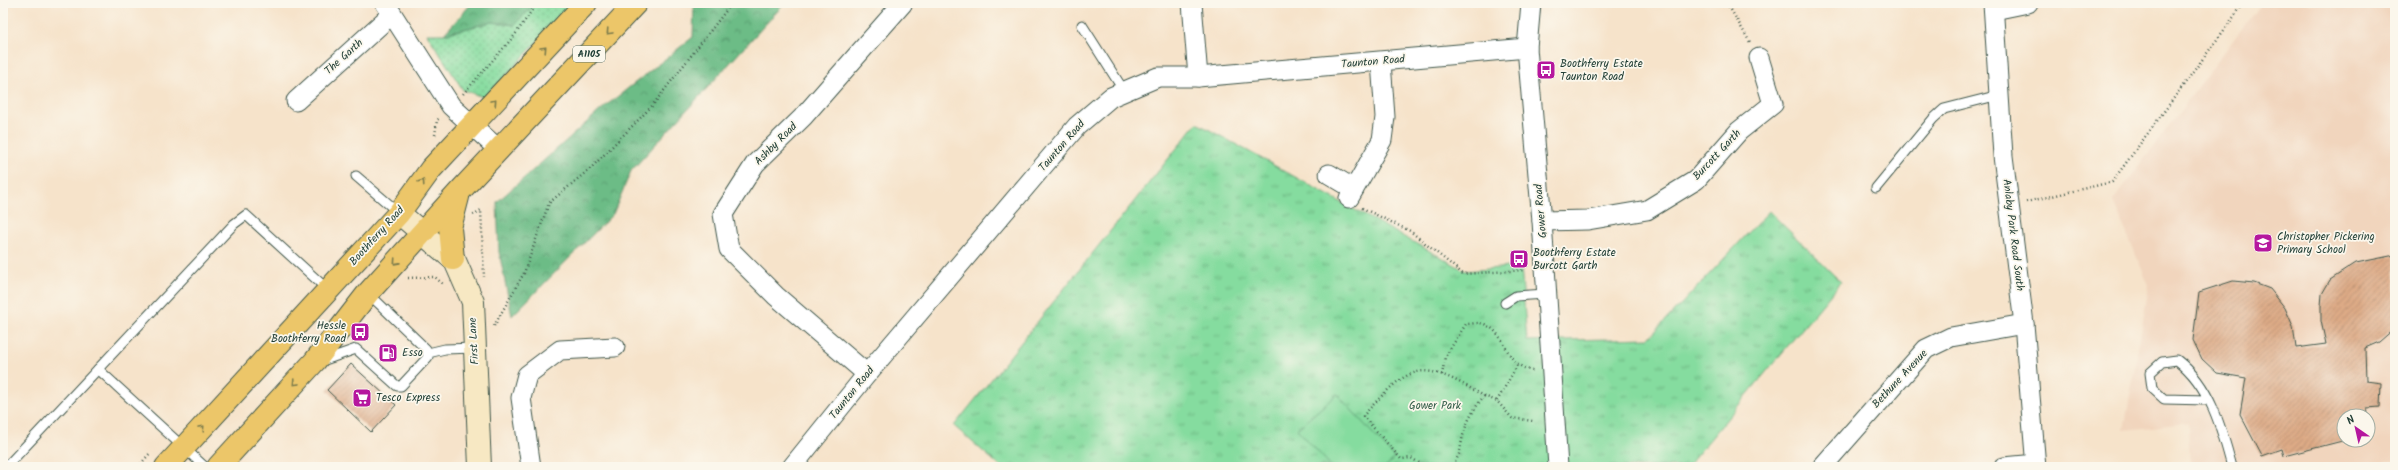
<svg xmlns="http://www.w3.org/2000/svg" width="2398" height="470" viewBox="0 0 2398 470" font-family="Kalam,sans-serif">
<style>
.built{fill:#f1d5bd;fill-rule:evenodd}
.grass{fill:url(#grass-dots);stroke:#528c6a}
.forest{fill:url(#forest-crowns);stroke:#467c5d}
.park{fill:url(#park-tufts);stroke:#528c6a}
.garden{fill:#85dc9f;stroke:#528c6a}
.building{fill:url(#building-hatch)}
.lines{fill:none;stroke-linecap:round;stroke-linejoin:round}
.lane-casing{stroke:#3f564a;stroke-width:11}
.street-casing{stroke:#3f564a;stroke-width:21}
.secondary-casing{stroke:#3f564a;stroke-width:24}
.primary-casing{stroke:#3f564a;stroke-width:24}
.path{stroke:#3f564a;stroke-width:2.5;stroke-dasharray:1 3;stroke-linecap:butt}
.lane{stroke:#fff;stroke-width:9}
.street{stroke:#fff;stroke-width:19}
.secondary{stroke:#f7e8c3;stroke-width:22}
.primary{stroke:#ecc669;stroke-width:22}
.oneway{stroke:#7b7b4c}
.labels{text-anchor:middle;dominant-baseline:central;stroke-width:3.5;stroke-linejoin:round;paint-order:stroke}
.shield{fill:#fbf7ec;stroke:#61756b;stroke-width:1}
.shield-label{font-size:10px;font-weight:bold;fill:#1f3d34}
.street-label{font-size:11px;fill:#1f3d34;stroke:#fbf7ec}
.poi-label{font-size:11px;fill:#1f3d34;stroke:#fbf7ec;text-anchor:start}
.park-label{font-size:11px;fill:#335d49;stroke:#fbf7ec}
</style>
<defs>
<pattern id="grass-dots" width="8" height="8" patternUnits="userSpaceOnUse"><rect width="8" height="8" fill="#85dc9f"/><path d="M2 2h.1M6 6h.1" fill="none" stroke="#6cb482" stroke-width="1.8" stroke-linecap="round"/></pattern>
<pattern id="forest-crowns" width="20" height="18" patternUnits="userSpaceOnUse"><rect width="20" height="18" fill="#6cbc86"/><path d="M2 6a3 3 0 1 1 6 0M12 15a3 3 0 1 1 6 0" fill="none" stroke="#589a6e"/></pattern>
<pattern id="park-tufts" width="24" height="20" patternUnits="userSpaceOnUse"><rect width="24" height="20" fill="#85dc9f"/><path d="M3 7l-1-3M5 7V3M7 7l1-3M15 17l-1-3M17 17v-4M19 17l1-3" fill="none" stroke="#6cb482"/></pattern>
<pattern id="building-hatch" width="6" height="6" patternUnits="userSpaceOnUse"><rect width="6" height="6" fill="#ddaa86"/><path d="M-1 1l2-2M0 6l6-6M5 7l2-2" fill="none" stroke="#b38c6e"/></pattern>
</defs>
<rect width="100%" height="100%" fill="#fbf7ec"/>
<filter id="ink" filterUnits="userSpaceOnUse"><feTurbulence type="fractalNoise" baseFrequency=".025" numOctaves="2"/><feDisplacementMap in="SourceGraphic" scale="8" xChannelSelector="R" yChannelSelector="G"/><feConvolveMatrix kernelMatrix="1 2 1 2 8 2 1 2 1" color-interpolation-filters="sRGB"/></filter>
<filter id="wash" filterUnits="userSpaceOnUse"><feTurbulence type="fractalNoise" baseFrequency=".012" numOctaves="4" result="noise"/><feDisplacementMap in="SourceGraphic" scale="16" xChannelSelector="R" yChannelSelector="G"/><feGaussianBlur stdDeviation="0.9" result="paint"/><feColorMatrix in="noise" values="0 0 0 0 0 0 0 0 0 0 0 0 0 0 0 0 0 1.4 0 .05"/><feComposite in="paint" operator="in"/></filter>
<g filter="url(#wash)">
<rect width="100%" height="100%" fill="#f6e3ca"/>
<path class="built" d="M2261,3H2395V460L2360,467H2190L2188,423L2124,430L2149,286L2113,201ZM2344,416H2368V440H2344Z"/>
<polygon class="grass" points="536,3 573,3 502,80 483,97 463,90 427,34 444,34 492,22 514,25"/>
<g class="forest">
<polygon points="472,3 536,3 514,25 492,22 444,34"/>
<polygon points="694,3 785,3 631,171 613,214 512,316 499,252 497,202 603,108 693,37"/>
</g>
<polygon class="park" points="1197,123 1466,271 1521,266 1527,341 1649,338 1769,211 1841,282 1687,467 1001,467 954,426"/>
<polygon class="garden" points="1337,394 1395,458 1385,467 1332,467 1297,429"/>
<g id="blocks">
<g class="building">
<polygon points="2395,255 2395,328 2379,342 2365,348 2366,381 2381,383 2380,407 2367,408 2366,416 2344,416 2344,440 2346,440 2284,456 2282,449 2262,456 2240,414 2246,378 2217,373 2202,359 2193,340 2199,292 2233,281 2254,283 2270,289 2285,308 2293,326 2296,348 2326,344 2321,321 2321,306 2322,294 2330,280 2356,263"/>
<polygon points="351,364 396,405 371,432 327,390"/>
</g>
</g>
</g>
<g filter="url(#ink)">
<use href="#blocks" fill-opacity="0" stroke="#3f564a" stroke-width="1"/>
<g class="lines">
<defs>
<g id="lane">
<polyline points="1082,25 1124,91"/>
<polyline points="356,176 399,213"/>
<polyline points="1876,188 1933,119 1944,109 1999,95"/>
<polyline points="1505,303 1516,296 1546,294"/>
<polyline points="428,353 445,349 475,348"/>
<polyline points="319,362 356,349 397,386 401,386 428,357 426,349 368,293"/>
<polyline points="98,369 205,467"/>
<path d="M2208,400L2164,399L2152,388L2150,373L2162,362L2177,360C2210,385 2222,429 2232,467"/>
<polyline points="6,467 234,224 246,215 328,290"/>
</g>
<g id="street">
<polyline points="385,3 451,106 499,150"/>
<polyline points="1192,3 1198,77"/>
<polyline points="1531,3 1527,48 1542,221 1558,467"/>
<polyline points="1993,3 2003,156 2024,324 2036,467"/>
<polyline points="1994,10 2028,3"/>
<polyline points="296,101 392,14"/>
<polyline points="1329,174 1354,189"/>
<polyline points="1349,198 1382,140 1385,117 1381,62"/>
<polyline points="1542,221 1588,220 1647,210 1696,180 1739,131 1773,104 1759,58"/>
<polyline points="867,374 776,296 729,249 723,214 755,164 803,117 903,3"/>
<polyline points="531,467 521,398 527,375 560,350 615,347"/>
<polyline points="792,467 867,374 1077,126 1111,97 1158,77 1198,77 1527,48"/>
<polyline points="1822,467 1926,349 1951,337 2024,324"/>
<polyline points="2004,467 2036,464"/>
</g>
<polyline id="secondary" points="399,213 455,261 473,302 480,467"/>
<g id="primary">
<polyline points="453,259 450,228 458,197"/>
<polyline points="166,467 399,213 431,169 586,3"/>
<polyline points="218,467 315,361 368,293 459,192 636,3"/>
</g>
</defs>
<use href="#lane" class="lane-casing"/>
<use href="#street" class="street-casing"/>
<use href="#secondary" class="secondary-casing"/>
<use href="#primary" class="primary-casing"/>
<g class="path">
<polyline points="1727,3 1751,44"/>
<polyline points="463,94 515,35 537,3"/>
<polyline points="435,135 437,120 440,118"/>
<polyline points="2026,202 2112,182 2244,3"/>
<polyline points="1362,208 1410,231 1463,274 1524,270"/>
<polyline points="473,215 481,210 484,277"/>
<polyline points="408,278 435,277 444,285"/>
<polyline points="494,326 524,273 549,203 592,167 652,106 732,3"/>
<path d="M1442,375L1445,357L1466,324C1471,324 1479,322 1484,324C1510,335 1502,365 1534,371"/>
<polyline points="1484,396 1497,401 1512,418 1533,421"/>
<polyline points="1497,401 1518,364"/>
<polyline points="138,467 151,452"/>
<path d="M1426,467L1411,458L1401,459L1363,416C1411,363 1420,358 1484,396C1475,407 1468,419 1464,432C1459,449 1463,452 1451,467"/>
</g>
<use href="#lane" class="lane"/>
<use href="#street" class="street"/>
<use href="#secondary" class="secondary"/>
<use href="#primary" class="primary"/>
</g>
<defs><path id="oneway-chevron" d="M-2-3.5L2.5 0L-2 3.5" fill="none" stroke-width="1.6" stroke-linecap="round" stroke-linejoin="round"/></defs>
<g class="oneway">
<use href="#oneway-chevron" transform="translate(609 32) rotate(133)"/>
<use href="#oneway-chevron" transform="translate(544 49) rotate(-47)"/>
<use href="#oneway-chevron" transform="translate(494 102) rotate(-47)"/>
<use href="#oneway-chevron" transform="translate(422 182) rotate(-56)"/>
<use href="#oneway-chevron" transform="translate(396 262) rotate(132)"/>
<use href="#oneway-chevron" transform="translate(295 383) rotate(133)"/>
<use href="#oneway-chevron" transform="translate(202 428) rotate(-47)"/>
</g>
</g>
<defs>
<symbol id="bus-square" viewBox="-11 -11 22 22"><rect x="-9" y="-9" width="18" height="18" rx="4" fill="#b5179e" stroke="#fbf7ec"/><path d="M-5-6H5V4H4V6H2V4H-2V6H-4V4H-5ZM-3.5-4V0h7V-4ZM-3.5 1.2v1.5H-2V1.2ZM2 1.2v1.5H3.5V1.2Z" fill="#fff"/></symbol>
<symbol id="school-square" viewBox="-11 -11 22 22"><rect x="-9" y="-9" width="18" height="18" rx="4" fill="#b5179e" stroke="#fbf7ec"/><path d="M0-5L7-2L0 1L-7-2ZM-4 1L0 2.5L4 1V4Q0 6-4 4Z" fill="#fff"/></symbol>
<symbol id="fuel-square" viewBox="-11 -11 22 22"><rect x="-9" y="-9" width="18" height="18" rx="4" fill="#b5179e" stroke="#fbf7ec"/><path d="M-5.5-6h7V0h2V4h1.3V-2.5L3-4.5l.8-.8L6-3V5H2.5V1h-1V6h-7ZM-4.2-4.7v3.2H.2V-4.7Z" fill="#fff"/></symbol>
<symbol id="supermarket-square" viewBox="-11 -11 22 22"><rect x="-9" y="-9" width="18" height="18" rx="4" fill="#b5179e" stroke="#fbf7ec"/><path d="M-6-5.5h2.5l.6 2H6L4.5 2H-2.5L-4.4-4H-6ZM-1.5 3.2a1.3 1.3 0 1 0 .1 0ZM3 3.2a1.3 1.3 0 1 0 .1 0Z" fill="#fff"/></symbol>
</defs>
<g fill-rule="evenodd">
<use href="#bus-square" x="1535" y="59" width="22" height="22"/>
<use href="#school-square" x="2252" y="232" width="22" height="22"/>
<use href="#bus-square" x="1508" y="248" width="22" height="22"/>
<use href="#bus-square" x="349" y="321" width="22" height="22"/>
<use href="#fuel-square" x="377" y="342" width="22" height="22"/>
<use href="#supermarket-square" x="351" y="387" width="22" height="22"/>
</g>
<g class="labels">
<rect class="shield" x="573" y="46" width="32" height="16" rx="3"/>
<g class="shield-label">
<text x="589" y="54">A1105</text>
</g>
<g class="street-label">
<text transform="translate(344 57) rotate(-42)">The Garth</text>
<text transform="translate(1373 62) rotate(-5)">Taunton Road</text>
<text transform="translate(776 144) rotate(-45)">Ashby Road</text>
<text transform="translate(1062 146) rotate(-49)">Taunton Road</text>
<text transform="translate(1717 155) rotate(-47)">Burcott Garth</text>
<text transform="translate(1541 211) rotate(-95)">Gower Road</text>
<text transform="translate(2013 235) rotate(83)">Anlaby Park Road South</text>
<text transform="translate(377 236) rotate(-48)">Boothferry Road</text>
<text transform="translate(474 341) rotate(-93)">First Lane</text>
<text transform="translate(1900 379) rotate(-47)">Bethune Avenue</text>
<text transform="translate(852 393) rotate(-51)">Taunton Road</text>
</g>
<g class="poi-label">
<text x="1560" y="64">Boothferry Estate<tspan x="1560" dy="13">Taunton Road</tspan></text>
<text x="2277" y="237">Christopher Pickering<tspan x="2277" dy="13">Primary School</tspan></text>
<text x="1533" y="253">Boothferry Estate<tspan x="1533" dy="13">Burcott Garth</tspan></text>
<text x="346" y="326" text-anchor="end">Hessle<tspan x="346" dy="13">Boothferry Road</tspan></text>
<text x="402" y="353">Esso</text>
<text x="376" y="398">Tesco Express</text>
</g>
<g class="park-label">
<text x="1435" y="406">Gower Park</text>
</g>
</g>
<rect width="2398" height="470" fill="none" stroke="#fbf7ec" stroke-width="16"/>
<g transform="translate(2356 428) rotate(326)"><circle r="19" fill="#fbf7ec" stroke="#a3ada2"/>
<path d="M0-3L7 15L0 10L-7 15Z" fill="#b5179e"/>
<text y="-6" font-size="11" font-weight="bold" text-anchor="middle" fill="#1f3d34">N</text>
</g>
</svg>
